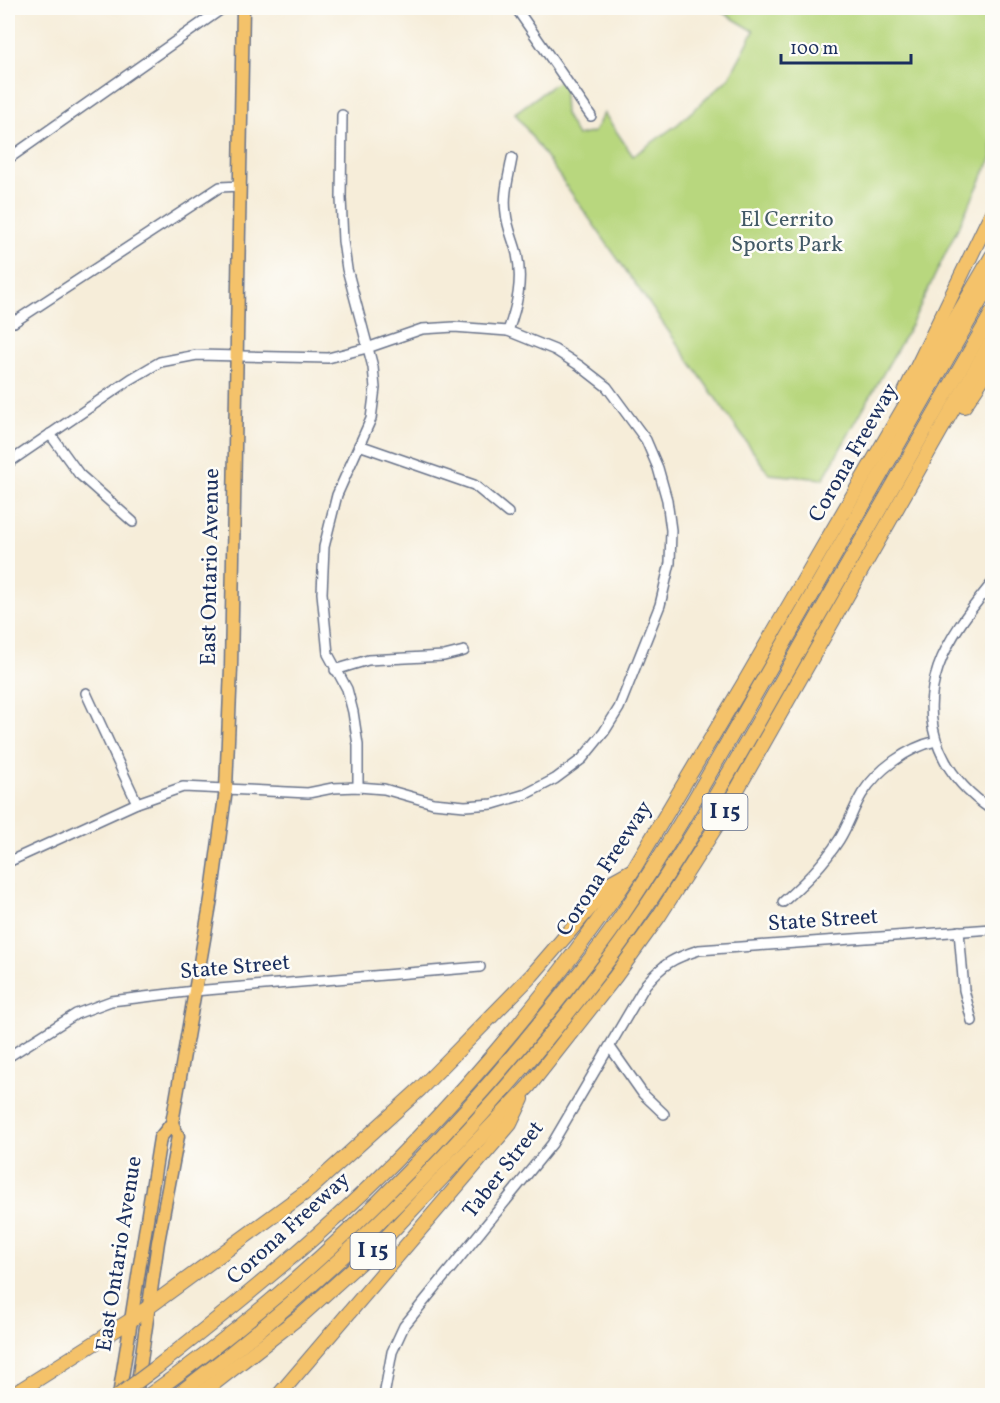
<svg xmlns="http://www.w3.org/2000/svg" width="1000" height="1403" viewBox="0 0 1000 1403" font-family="Vollkorn,serif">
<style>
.green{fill:#b8d77e;stroke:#6a836e;stroke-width:1.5}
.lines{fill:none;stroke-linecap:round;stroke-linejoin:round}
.minor-casing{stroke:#687289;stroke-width:12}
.major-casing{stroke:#687289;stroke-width:15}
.highway-casing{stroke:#687289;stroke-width:16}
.minor{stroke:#fff;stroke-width:9}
.major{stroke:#f4c26a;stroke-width:12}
.highway{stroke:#f4c26a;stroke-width:14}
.highway-bridge-casing{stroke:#687289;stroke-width:16;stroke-linecap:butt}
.highway-bridge{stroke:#f4c26a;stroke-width:14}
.labels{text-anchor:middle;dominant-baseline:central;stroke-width:5;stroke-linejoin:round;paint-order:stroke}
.shield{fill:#fdfcf7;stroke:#5f6c8c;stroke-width:1.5}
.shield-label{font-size:21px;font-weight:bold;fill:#1b2f5e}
.park-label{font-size:22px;fill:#425966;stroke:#fdfcf7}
.street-label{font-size:22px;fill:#1b2f5e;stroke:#fdfcf7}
</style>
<rect width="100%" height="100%" fill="#fdfcf7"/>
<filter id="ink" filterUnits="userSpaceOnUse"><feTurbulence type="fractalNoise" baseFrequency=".0167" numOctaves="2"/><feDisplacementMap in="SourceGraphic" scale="12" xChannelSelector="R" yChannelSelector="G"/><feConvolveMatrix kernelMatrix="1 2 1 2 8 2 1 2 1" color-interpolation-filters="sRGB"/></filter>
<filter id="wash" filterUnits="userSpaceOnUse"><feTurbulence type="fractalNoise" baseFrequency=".008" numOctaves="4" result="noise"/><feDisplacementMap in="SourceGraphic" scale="24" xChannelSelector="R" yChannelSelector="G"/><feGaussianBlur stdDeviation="1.35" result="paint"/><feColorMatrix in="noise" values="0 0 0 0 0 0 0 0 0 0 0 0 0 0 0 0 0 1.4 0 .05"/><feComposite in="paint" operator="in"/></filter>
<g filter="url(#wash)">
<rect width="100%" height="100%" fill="#f6edd9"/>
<polygon class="green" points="715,8 992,8 992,157 911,325 823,479 769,474 515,113 563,78 565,114 577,136 594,132 604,113 633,156 678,124 729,78 754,31"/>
</g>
<g filter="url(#ink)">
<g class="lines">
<defs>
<g id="minor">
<polyline points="516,8 591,116"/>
<polyline points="342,115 341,198 343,241 347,269 373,367 375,388 371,419 337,495 324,547 322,593 328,654 347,689 353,712 358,745 358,787"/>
<polyline points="8,159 223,8"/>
<polyline points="8,312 14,322 220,187 241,186"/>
<path d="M508,331C517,306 523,281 517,254C514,241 507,227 506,213C503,195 509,176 512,158"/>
<polyline points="50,434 79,474 133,522"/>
<polyline points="359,445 474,485 508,513"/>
<polyline points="8,463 131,379 160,362 197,355 328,358 367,348 422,329 454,327 508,331 555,350 580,366 607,387 646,440 658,468 667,500 671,530 670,563 660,605 619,708 604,732 582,759 555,779 526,794 493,804 465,806 433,803 384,789 358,787 333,788 308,793 183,787 137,803 8,862"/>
<path d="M992,583C971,609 949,636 938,668C918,727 944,778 992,810"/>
<polyline points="335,670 368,660 444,656 464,651"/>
<polyline points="86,693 137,803"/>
<path d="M783,902C804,883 823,865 839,840C848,826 853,809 862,794C878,769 907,748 936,741"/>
<polyline points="959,931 964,990 972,1021"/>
<polyline points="610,1047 643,1094 664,1114"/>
<polyline points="8,1057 76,1014 111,1001 194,991 480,967"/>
<path d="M384,1396L392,1352L404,1326L552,1144L646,984C664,963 674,958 699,950L992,929"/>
</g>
<g id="major">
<polyline points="119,1396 160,1138 172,1123 211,899 226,789 231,668 243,8"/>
<polyline points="136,1396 158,1242 178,1136 172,1123"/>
</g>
<g id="highway">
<polyline points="904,394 992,212"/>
<polyline points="964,406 992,364"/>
<path d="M157,1367C243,1299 330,1229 407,1149C467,1087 524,1021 575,952C595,925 615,898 633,870L744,683L992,256"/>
<polyline points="11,1396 131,1320 310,1189 420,1089 532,975 613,881 631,871"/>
<path d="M148,1396C289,1297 415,1174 525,1041C556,1003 588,964 616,924C675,838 725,746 777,656C849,531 921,406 992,280"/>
<path d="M176,1396C336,1276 477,1133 598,974C677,870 740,754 804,641C867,531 930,422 992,313"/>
<polyline points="198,1396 303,1314 376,1248 529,1086 615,977 659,916 717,825 992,340"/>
<polyline points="278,1396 510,1124 522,1099"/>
</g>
</defs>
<use href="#minor" class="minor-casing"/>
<use href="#major" class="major-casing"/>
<use href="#highway" class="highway-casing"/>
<use href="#minor" class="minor"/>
<use href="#major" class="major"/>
<use href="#highway" class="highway"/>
<defs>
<polyline id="highway-bridge" points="118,1396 157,1367"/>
</defs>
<use href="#highway-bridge" class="highway-bridge-casing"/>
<use href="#highway-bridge" class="highway-bridge"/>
</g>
</g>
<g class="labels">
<g class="shield">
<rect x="702.5" y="794" width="45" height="36" rx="4.5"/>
<rect x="350.5" y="1233" width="45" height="36" rx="4.5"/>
</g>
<g class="shield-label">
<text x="725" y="812">I 15</text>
<text x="373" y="1251">I 15</text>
</g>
<g class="park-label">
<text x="787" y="220">El Cerrito<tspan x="787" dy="25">Sports Park</tspan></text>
</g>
<g class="street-label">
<text transform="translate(854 453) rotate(-60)">Corona Freeway</text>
<text transform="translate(211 567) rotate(-89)">East Ontario Avenue</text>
<text transform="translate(605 869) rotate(-57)">Corona Freeway</text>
<text transform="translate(823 921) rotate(-4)">State Street</text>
<text transform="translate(235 968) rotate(-5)">State Street</text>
<text transform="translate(504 1170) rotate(-52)">Taber Street</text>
<text transform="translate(289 1229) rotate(-42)">Corona Freeway</text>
<text transform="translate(120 1254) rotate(-81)">East Ontario Avenue</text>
</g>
</g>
<rect width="1000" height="1403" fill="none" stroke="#fdfcf7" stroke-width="30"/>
<path d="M781 54v9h130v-9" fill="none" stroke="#1b2f5e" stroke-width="3"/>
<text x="790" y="54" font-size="18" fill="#1b2f5e" stroke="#fdfcf7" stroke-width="4.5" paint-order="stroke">100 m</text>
</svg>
